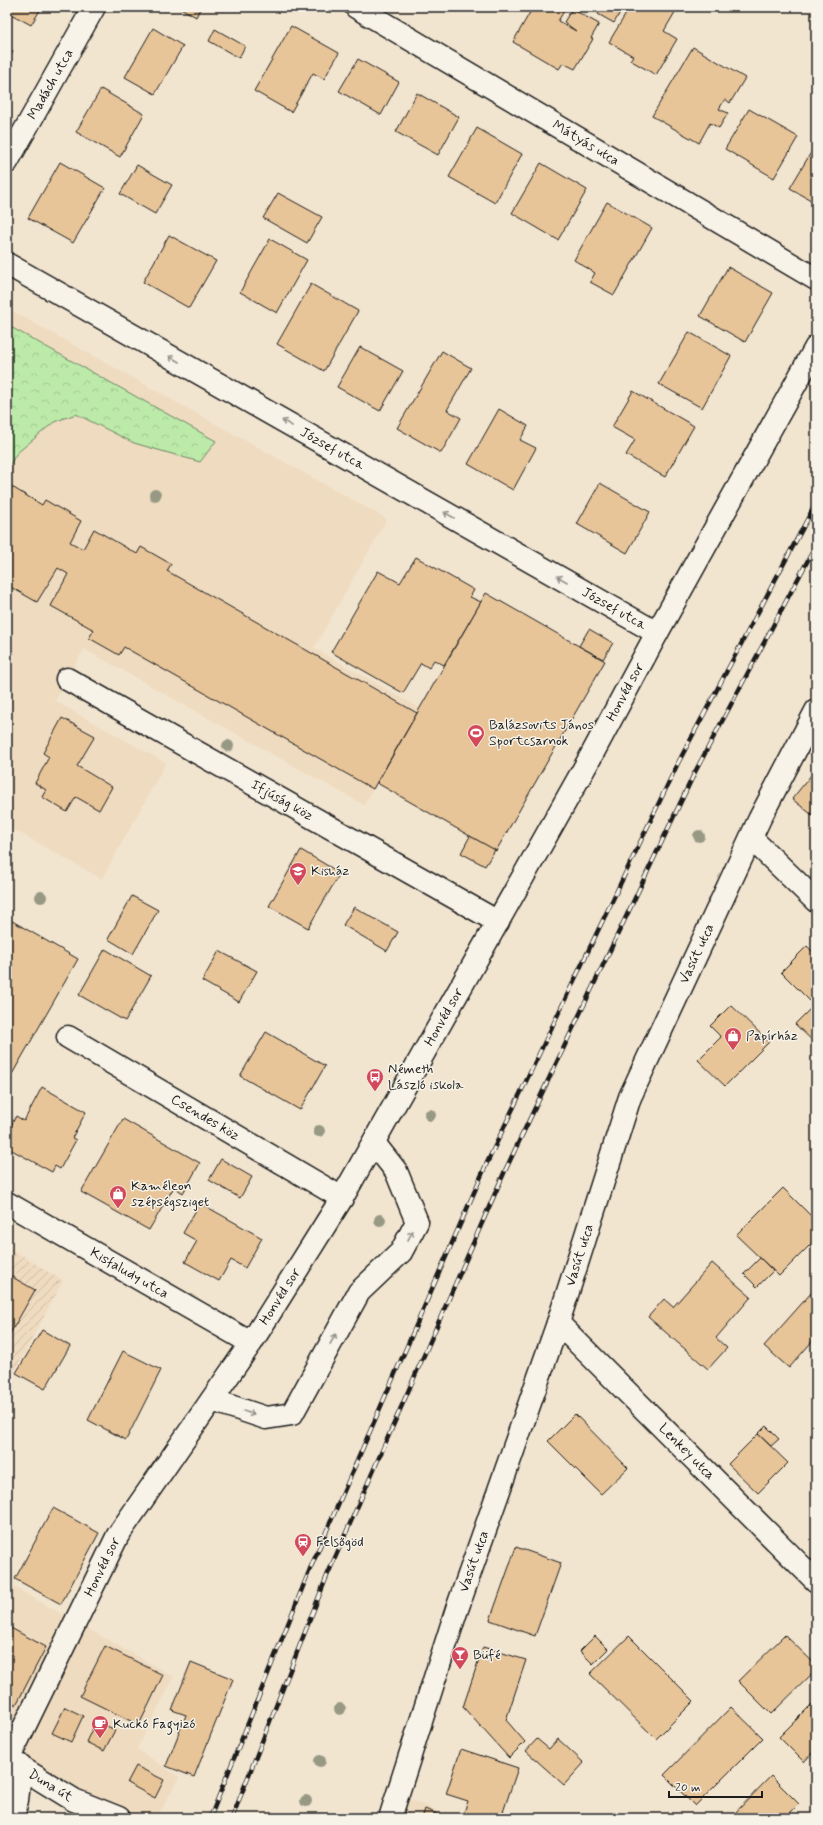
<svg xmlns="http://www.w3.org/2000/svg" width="823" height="1825" viewBox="0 0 823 1825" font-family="Mynerve,sans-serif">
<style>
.built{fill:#efdbc0}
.industrial{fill:url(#industrial-furrows)}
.forest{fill:url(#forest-crowns);stroke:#6c8462}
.building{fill:#e8c599;stroke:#1c1c1c}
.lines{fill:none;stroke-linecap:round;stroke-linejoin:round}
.minor-casing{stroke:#1c1c1c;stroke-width:25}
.minor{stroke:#f7f3e8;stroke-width:22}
.rail-casing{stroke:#1c1c1c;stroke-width:4.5}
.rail{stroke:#f7f3e8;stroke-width:3;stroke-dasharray:9;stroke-linecap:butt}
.tree{fill:#979984}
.oneway{stroke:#94928c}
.labels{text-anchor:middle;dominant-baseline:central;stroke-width:3;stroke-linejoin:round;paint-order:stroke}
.street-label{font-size:14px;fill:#1c1c1c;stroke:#f7f3e8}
.poi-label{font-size:14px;fill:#1c1c1c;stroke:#f7f3e8;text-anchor:start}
</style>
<defs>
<pattern id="industrial-furrows" width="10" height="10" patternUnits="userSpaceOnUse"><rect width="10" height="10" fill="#efdbc0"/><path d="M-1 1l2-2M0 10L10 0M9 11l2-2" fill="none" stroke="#ccbba4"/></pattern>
<pattern id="forest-crowns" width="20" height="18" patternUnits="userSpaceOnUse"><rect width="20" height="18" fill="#bceba9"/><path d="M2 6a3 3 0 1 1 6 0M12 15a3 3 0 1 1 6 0" fill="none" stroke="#a1c991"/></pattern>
</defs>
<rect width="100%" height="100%" fill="#f2e5d0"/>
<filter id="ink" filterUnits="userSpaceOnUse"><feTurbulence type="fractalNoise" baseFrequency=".025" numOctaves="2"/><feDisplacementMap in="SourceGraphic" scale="8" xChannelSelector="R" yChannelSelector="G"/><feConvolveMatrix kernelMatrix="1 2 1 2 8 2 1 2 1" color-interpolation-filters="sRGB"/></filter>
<g filter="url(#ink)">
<g class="built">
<polygon points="7,308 387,519 314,648 420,708 364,805 84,649 55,701 166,763 102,879 7,826"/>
<polygon points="7,1583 174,1677 137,1749 179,1777 157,1818 90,1818 9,1777 7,1784"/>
<polygon points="407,1798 455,1818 400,1818"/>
</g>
<polygon class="industrial" points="7,1246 63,1281 7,1385"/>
<polygon class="forest" points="7,325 216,441 200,462 134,443 76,414 54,422 17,453 7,469"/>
<g class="building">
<polygon points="7,7 42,7 31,25 7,12"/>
<polygon points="179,7 201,7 196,17"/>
<polygon points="533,7 539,9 540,7 556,7 564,11 558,21 576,31 564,22 572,9 599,24 591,38 593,39 575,69 563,63 559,69 513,42"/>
<polygon points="602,7 623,7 614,23 598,14"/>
<polygon points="630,7 678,7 664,31 677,39 656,75 630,60 633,56 609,42"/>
<polygon points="291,26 339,53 324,79 313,73 291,112 254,91"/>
<polygon points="153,28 183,46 155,94 125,77"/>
<polygon points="215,29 245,46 239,58 209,41"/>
<polygon points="693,47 745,78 730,103 725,99 719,109 728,113 719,128 710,123 699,143 652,116"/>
<polygon points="7,48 13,51 7,62"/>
<polygon points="358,59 399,82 381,115 339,91"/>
<polygon points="101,89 144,114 120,157 76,132"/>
<polygon points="417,93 459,117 438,155 396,132"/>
<polygon points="749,109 798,137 774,178 725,149"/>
<polygon points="477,128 522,154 495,203 449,177"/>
<polygon points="816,144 816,203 790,188"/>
<polygon points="60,162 105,188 73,243 28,218"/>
<polygon points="541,163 587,190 558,240 512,213"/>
<polygon points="137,165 172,185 155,214 120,194"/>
<polygon points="278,193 322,217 307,243 263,218"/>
<polygon points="607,202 652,228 614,295 590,282 595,273 574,260"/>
<polygon points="169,235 216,261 189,308 143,282"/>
<polygon points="270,239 307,260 277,313 240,292"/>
<polygon points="728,267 773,293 745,342 700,316"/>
<polygon points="311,284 358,311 324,371 277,344"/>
<polygon points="689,332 731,356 702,408 659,384"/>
<polygon points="360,347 403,371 380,411 337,387"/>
<polygon points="442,351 471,368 447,410 461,418 441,453 397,428"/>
<polygon points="633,391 694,426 665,477 626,455 635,440 612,427"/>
<polygon points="499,409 528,426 520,440 536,448 513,490 468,464"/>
<polygon points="600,483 650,512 627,553 577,524"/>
<polygon points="7,484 42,505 45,500 81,521 70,542 83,549 94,529 137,554 141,547 171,564 167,571 417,713 373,789 124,647 119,655 89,638 94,630 51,606 68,574 58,568 37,602 7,585"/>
<polygon points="416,557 474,590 470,597 481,602 444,665 434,660 429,668 421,663 403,693 331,652 378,571 400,583"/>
<polygon points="486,593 605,661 496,851 377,783"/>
<polygon points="589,629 613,643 603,659 579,646"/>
<polygon points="62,718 95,736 77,766 112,787 99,810 76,797 67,812 42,797 46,790 35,783 49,757 43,753"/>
<polygon points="816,769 816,818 792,799"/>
<polygon points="470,836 495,850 485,866 461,853"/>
<polygon points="301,850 340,873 308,928 269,906"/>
<polygon points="132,896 158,910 133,954 108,939"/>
<polygon points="354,907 398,932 387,951 343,925"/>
<polygon points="7,918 78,959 7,1083"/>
<polygon points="807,946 816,955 816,1044 795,1024 814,1005 781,972"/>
<polygon points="105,949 151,976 125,1021 79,995"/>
<polygon points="219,951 257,971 239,1002 202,981"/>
<polygon points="731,1005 769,1042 725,1086 698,1060 721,1037 710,1026"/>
<polygon points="266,1032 325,1066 300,1110 240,1076"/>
<polygon points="42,1087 86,1112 72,1138 76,1140 60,1169 55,1166 52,1172 8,1148 12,1141 7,1138 7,1133 16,1116 24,1121"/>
<polygon points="123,1119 200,1163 183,1193 174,1187 149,1230 81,1192"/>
<polygon points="221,1159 252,1177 240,1198 209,1180"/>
<polygon points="783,1188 816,1221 816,1239 779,1276 736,1235"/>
<polygon points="200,1203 262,1238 245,1268 231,1260 219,1281 185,1262 197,1241 183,1233"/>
<polygon points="760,1258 773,1271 757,1287 744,1274"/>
<polygon points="712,1263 751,1297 716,1338 727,1348 708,1369 648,1317 664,1299 673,1307"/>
<polygon points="7,1274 35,1290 7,1339"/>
<polygon points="812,1292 816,1295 816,1337 789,1368 764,1346"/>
<polygon points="42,1330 70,1346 45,1389 16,1373"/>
<polygon points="123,1351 161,1370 126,1440 88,1420"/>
<polygon points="575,1414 628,1468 601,1494 548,1441"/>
<polygon points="766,1426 779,1439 771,1446 758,1434"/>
<polygon points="758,1434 788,1463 758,1493 728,1464"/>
<polygon points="53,1508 99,1533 61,1604 15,1579"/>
<polygon points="516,1547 561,1563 535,1636 490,1620"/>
<polygon points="7,1626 46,1647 16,1705 7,1700"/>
<polygon points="785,1635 816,1665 816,1670 771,1714 738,1681"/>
<polygon points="595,1636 608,1649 593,1664 580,1651"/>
<polygon points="629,1636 694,1701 656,1739 590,1674"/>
<polygon points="105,1646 163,1675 139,1725 80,1696"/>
<polygon points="483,1647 526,1660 506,1720 525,1742 509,1758 463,1707"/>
<polygon points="191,1662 233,1679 194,1777 166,1766 186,1715 172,1710"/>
<polygon points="812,1704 816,1708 816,1753 814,1751 804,1762 779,1737"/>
<polygon points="65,1707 83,1716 71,1742 52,1733"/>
<polygon points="731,1707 763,1738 695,1806 664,1775"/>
<polygon points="96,1721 115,1730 104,1751 86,1742"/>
<polygon points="537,1739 549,1749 558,1739 584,1763 564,1785 526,1751"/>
<polygon points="461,1749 518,1768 501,1818 494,1818 483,1815 482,1818 462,1818 468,1801 446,1794"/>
<polygon points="136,1766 164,1780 155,1798 127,1783"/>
<polygon points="771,1776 799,1804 785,1818 730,1818"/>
<polygon points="425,1809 447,1818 422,1818"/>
</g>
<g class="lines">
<defs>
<g id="minor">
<path id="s1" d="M356,7L816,279"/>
<path id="s2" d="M7,162L94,7"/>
<path id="s3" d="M7,264L657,633"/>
<path id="s4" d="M67,679L498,922"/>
<polyline points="751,838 816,901"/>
<path id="s5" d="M68,1037L342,1198"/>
<path id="s6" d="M7,1203L251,1343"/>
<path id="s7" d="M558,1323L816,1581"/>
<polyline points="212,1400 266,1418 292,1414 359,1292 401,1252 417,1222 396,1171 374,1143"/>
<path id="s8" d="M7,1759L74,1800L119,1818"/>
<path id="s9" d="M8,1760L118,1535L251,1343L342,1198L590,758L657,633L816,347"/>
<polyline points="13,1818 17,1800 21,1766"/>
<path id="s10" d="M390,1818L456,1612L558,1323L630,1097L760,818L816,711"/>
</g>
</defs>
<use href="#minor" class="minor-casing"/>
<use href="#minor" class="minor"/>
<defs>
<g id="rail">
<polyline points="210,1818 310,1569 486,1165 678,763 816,503"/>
<polyline points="232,1818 327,1576 504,1173 695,772 816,545"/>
</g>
</defs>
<use href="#rail" class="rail-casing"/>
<use href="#rail" class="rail"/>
</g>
<g class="tree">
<circle cx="155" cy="495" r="6"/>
<circle cx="228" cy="746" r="6"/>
<circle cx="699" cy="836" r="6"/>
<circle cx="41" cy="897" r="6"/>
<circle cx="430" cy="1115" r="6"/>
<circle cx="319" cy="1131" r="6"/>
<circle cx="380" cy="1220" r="6"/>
<circle cx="340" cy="1709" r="6"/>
<circle cx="320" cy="1761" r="6"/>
<circle cx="306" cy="1801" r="6"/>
</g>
<defs><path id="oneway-shaft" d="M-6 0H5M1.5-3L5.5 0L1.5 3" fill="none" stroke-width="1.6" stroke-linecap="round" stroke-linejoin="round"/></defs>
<g class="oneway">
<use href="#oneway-shaft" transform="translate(174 359) rotate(-150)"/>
<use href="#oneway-shaft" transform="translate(287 423) rotate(-150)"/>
<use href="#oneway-shaft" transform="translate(449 515) rotate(-150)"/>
<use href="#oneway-shaft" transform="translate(562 579) rotate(-150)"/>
<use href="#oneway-shaft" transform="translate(410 1236) rotate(-63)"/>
<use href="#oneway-shaft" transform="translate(333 1339) rotate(-61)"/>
<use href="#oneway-shaft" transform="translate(249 1413) rotate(19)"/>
</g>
</g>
<defs>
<symbol id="stadium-pin" viewBox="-11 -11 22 30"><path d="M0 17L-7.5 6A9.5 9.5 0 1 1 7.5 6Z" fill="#d1495b" stroke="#f7f3e8"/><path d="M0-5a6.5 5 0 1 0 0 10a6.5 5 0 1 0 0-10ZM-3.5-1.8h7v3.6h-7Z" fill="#fff"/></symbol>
<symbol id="school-pin" viewBox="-11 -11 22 30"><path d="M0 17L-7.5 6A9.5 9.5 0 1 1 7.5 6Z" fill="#d1495b" stroke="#f7f3e8"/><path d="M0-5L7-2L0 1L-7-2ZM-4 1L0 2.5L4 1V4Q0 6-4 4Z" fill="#fff"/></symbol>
<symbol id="shop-pin" viewBox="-11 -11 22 30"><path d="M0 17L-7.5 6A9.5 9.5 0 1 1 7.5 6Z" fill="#d1495b" stroke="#f7f3e8"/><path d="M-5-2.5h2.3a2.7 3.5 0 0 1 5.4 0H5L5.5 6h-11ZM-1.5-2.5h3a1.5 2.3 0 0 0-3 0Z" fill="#fff"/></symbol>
<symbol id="bus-pin" viewBox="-11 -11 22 30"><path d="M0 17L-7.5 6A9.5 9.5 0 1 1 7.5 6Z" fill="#d1495b" stroke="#f7f3e8"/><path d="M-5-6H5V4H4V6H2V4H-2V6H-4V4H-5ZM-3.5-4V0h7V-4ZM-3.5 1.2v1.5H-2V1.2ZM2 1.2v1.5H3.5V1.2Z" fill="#fff"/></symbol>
<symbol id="station-pin" viewBox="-11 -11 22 30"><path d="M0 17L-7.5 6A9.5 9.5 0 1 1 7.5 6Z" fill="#d1495b" stroke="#f7f3e8"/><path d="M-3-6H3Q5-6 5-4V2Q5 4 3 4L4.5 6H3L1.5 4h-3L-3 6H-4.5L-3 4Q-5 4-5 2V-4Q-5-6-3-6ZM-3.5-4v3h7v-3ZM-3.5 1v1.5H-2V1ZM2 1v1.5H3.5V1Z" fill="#fff"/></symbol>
<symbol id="bar-pin" viewBox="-11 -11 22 30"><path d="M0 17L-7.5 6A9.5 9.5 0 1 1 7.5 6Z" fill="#d1495b" stroke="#f7f3e8"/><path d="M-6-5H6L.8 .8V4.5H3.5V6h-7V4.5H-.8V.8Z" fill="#fff"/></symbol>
<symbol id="cafe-pin" viewBox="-11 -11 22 30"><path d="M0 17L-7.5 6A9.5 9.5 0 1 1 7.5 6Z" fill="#d1495b" stroke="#f7f3e8"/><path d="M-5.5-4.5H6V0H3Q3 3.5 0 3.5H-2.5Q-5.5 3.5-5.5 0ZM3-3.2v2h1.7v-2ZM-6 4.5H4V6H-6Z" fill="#fff"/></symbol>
</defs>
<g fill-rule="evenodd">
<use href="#stadium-pin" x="466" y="723" width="20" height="27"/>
<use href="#school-pin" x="288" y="861" width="20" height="27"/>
<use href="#shop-pin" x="723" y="1026" width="20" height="27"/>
<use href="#bus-pin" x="365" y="1067" width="20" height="27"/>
<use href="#shop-pin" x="108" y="1184" width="20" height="27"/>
<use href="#station-pin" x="293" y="1532" width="20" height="27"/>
<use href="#bar-pin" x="450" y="1645" width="20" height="27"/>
<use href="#cafe-pin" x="90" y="1714" width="20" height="27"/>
</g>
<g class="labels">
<g class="street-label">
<text stroke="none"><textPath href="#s2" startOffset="89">Madách utca</textPath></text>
<text stroke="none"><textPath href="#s1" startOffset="267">Mátyás utca</textPath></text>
<text stroke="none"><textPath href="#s3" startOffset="374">József utca</textPath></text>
<text stroke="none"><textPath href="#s3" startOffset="698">József utca</textPath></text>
<text stroke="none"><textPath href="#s9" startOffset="1235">Honvéd sor</textPath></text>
<text stroke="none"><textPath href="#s4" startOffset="247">Ifjúság köz</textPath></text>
<text stroke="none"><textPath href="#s10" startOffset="918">Vasút utca</textPath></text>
<text stroke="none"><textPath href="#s9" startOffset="863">Honvéd sor</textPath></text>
<text stroke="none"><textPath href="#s5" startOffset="159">Csendes köz</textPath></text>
<text stroke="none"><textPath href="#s10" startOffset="594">Vasút utca</textPath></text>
<text stroke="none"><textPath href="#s6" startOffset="141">Kisfaludy utca</textPath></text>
<text stroke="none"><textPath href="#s9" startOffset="539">Honvéd sor</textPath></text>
<text stroke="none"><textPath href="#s7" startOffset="182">Lenkey utca</textPath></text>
<text stroke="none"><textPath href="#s10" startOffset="270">Vasút utca</textPath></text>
<text stroke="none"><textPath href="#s9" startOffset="215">Honvéd sor</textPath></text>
<text stroke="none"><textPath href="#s8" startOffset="51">Duna út</textPath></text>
</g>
<g class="poi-label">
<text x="489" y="725">Balázsovits János<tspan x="489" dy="16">Sportcsarnok</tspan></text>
<text x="311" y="871">Kisház</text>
<text x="746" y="1036">Papírház</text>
<text x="388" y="1069">Németh<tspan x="388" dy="16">László iskola</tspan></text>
<text x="131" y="1186">Kaméleon<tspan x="131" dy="16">szépségsziget</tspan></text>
<text x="316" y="1542">Felsőgöd</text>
<text x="473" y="1655">Büfé</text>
<text x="113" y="1724">Kuckó Fagyizó</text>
</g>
</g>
<rect width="823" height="1825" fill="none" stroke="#f7f3e8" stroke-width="24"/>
<rect x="12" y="12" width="799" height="1801" fill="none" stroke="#1c1c1c" stroke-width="1.5" filter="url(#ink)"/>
<path d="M669 1791v6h93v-6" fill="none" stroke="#1c1c1c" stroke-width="2"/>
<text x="675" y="1791" font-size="12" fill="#1c1c1c" stroke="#f7f3e8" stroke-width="3" paint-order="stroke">20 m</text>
</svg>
